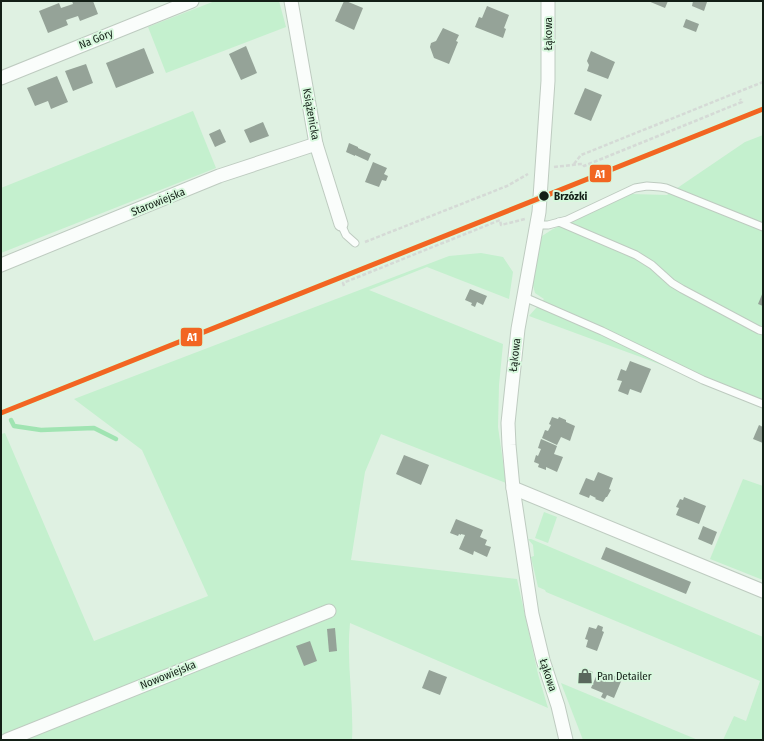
<svg xmlns="http://www.w3.org/2000/svg" width="764" height="741" viewBox="0 0 764 741" font-family="'Fira Sans Condensed',sans-serif">
<style>
.green{fill:#c4f0ce}
.lines{fill:none;stroke-linecap:round;stroke-linejoin:round}
.stream{stroke:#a0e4b2;stroke-width:4.5}
.building{fill:#95a398}
.service-casing{stroke:#becbc0;stroke-width:9}
.minor-casing{stroke:#becbc0;stroke-width:15}
.path{stroke:#d5dad6;stroke-width:2.5;stroke-dasharray:4 2;stroke-linecap:butt}
.service{stroke:#fafdfb;stroke-width:7}
.minor{stroke:#fafdfb;stroke-width:13}
.rail-1-casing{stroke:#d8f8de;stroke-width:8}
.rail-1{stroke:#f26522;stroke-width:5}
.stop-dot{fill:#131f16;stroke:#d8f8de;stroke-width:1.5}
.labels{text-anchor:middle;dominant-baseline:central;stroke-width:4;stroke-linejoin:round;paint-order:stroke}
.street-label{font-size:11px;fill:#131f16;stroke:#d8f8de}
.stop-label{font-size:11px;font-weight:bold;fill:#131f16;stroke:#d8f8de;text-anchor:start}
.poi-label{font-size:11px;fill:#131f16;stroke:#d8f8de;text-anchor:start}
.line-badge{stroke:#d8f8de;stroke-width:1.5}
.badge-label{font-size:11px;text-anchor:middle;font-weight:bold;fill:#fff}
</style>
<rect width="100%" height="100%" fill="#dff1e2"/>
<g class="green">
<polygon points="215,1 279,1 286,27 166,73 148,27"/>
<polygon points="193,111 216,168 1,253 1,188"/>
<polygon points="763,135 763,404 646,359 529,316 544,299 535,293 532,282 542,236 553,229 631,194 667,195 745,142"/>
<path d="M481,253L503,257L513,272L509,299L427,267L369,290L503,344L499,385L498,427L506,483L381,434L365,472L351,560L517,579L538,674L548,708L350,623C346,662 354,701 352,740H1V434L5,433L94,641L208,596L142,450L74,399L449,256Z"/>
<polygon points="743,479 763,486 763,580 710,559"/>
<polygon points="544,512 557,517 548,543 535,538"/>
<polygon points="528,539 531,539 763,637 763,740 723,740 734,716 746,721 760,681 546,592 545,590 538,587 531,557 534,556 533,545"/>
<polygon points="561,683 698,740 583,740"/>
</g>
<g class="lines">
<polyline class="stream" points="11,420 14,426 41,430 94,428 116,439"/>
</g>
<g class="building">
<polygon points="72,1 93,1 98,14 80,21 78,16 66,20 68,25 48,33 39,11 59,3 61,8 73,4"/>
<polygon points="344,1 346,1 363,8 354,30 335,21"/>
<polygon points="648,1 668,1 665,8"/>
<polygon points="693,1 704,1 707,2 704,11 692,6"/>
<polygon points="487,6 509,15 504,28 506,29 503,38 475,27 479,17 482,18"/>
<polygon points="686,19 699,24 696,32 683,27"/>
<polygon points="443,28 459,35 456,41 458,42 449,64 434,58 430,47 431,43 436,41"/>
<polygon points="246,46 257,73 241,80 229,54"/>
<polygon points="144,48 154,73 116,88 106,63"/>
<polygon points="591,51 615,62 608,79 587,71 589,65 587,61"/>
<polygon points="86,64 93,83 73,91 65,71"/>
<polygon points="57,76 68,102 51,109 48,101 35,106 27,88"/>
<polygon points="585,88 602,95 591,121 574,114"/>
<polygon points="263,122 269,136 250,143 244,130"/>
<polygon points="220,129 226,142 215,147 209,134"/>
<polygon points="349,143 358,147 358,148 371,154 368,161 355,155 355,156 346,152"/>
<polygon points="373,162 387,168 384,174 388,176 386,181 382,180 379,187 365,182"/>
<polygon points="470,289 487,296 483,305 477,302 475,307 471,305 472,303 465,300"/>
<polygon points="763,292 763,306 758,304"/>
<polygon points="630,361 651,369 641,393 630,389 628,395 618,391 622,381 617,380 621,369 626,371"/>
<polygon points="552,417 558,419 559,417 566,420 566,422 575,426 570,441 561,437 557,445 542,438 545,430 548,431 551,425 549,424"/>
<polygon points="759,425 763,427 763,443 753,439"/>
<polygon points="541,439 557,446 554,454 563,457 557,472 546,467 546,470 538,467 539,464 534,462 536,455 538,456 541,449 538,448"/>
<polygon points="404,455 429,465 421,485 396,474"/>
<polygon points="598,472 613,478 609,489 611,490 607,497 606,497 603,502 595,499 596,498 590,495 589,498 579,494 586,478 594,481"/>
<polygon points="684,497 706,506 699,524 676,515 679,508 676,507 680,499 683,500"/>
<polygon points="456,519 483,530 480,537 487,540 485,545 491,547 487,557 474,551 473,555 459,549 465,535 461,534 461,535 459,534 458,536 450,533"/>
<polygon points="703,526 717,532 712,545 698,539"/>
<polygon points="606,547 691,582 686,594 601,559"/>
<polygon points="598,625 603,627 602,631 604,632 597,651 586,647 588,640 585,639 589,627 596,629"/>
<polygon points="335,628 337,651 329,652 327,629"/>
<polygon points="310,641 317,661 304,666 296,646"/>
<polygon points="583,668 593,672 587,684 578,681"/>
<polygon points="429,670 447,677 440,695 422,688"/>
<polygon points="599,670 622,679 614,698 607,695 605,699 601,697 603,693 591,688"/>
</g>
<g class="lines">
<defs>
<g id="service">
<polyline points="559,222 636,255 652,265 672,283 682,289 759,330 763,331"/>
<polyline points="341,224 346,235 355,243"/>
<polyline points="538,225 548,225 567,220 635,188 647,186 660,187 666,188 763,227"/>
<polyline points="524,297 602,331 703,380 763,404"/>
</g>
<g id="minor">
<polyline points="291,1 316,144 341,224"/>
<polyline points="548,1 548,81 539,212 518,329 508,423 509,445 513,488 532,614 543,660 558,706 566,740"/>
<polyline points="1,78 192,1"/>
<polyline points="1,265 219,176 316,144"/>
<polyline points="513,488 763,591"/>
<polyline points="7,740 329,611"/>
</g>
</defs>
<use href="#service" class="service-casing"/>
<use href="#minor" class="minor-casing"/>
<g class="path">
<polyline points="574,164 581,155 763,82"/>
<polyline points="554,167 581,164 583,164 584,166 742,102 740,99"/>
<polyline points="365,242 507,186 528,174"/>
<polyline points="344,286 343,283 500,220 501,225 525,219"/>
</g>
<use href="#service" class="service"/>
<use href="#minor" class="minor"/>
<defs>
<polyline id="rail-1" points="1,413 763,109"/>
</defs>
<use href="#rail-1" class="rail-1-casing"/>
<use href="#rail-1" class="rail-1"/>
</g>
<defs>
<symbol id="shop-bare" viewBox="-9 -9 18 18"><path d="M-5-2.5h2.3a2.7 3.5 0 0 1 5.4 0H5L5.5 6h-11ZM-1.5-2.5h3a1.5 2.3 0 0 0-3 0Z" fill="#5a685d" stroke="#d8f8de" stroke-width="2.5" paint-order="stroke"/></symbol>
</defs>
<g fill-rule="evenodd">
<use href="#shop-bare" x="574" y="665" width="22" height="22"/>
</g>
<circle class="stop-dot" cx="544" cy="196" r="5.5"/>
<g class="labels">
<g class="street-label">
<text transform="translate(548 34) rotate(-90)">Łąkowa</text>
<text transform="translate(96 39) rotate(-22)">Na Góry</text>
<text transform="translate(311 114) rotate(80)">Książenicka</text>
<text transform="translate(158 202) rotate(-22)">Starowiejska</text>
<text transform="translate(515 355) rotate(-83)">Łąkowa</text>
<text transform="translate(168 675) rotate(-22)">Nowowiejska</text>
<text transform="translate(548 675) rotate(72)">Łąkowa</text>
</g>
<g class="stop-label">
<text x="554" y="196">Brzózki</text>
</g>
<g class="poi-label">
<text x="597" y="676">Pan Detailer</text>
</g>
</g>
<g class="line-badge">
<rect x="589" y="164" width="23" height="19" rx="4" fill="#f26522"/>
<rect x="180" y="327" width="23" height="20" rx="4" fill="#f26522"/>
</g>
<g class="badge-label">
<text x="600" y="178">A1</text>
<text x="192" y="341">A1</text>
</g>
<rect width="764" height="741" fill="none" stroke="#131f16" stroke-width="4"/>
</svg>
